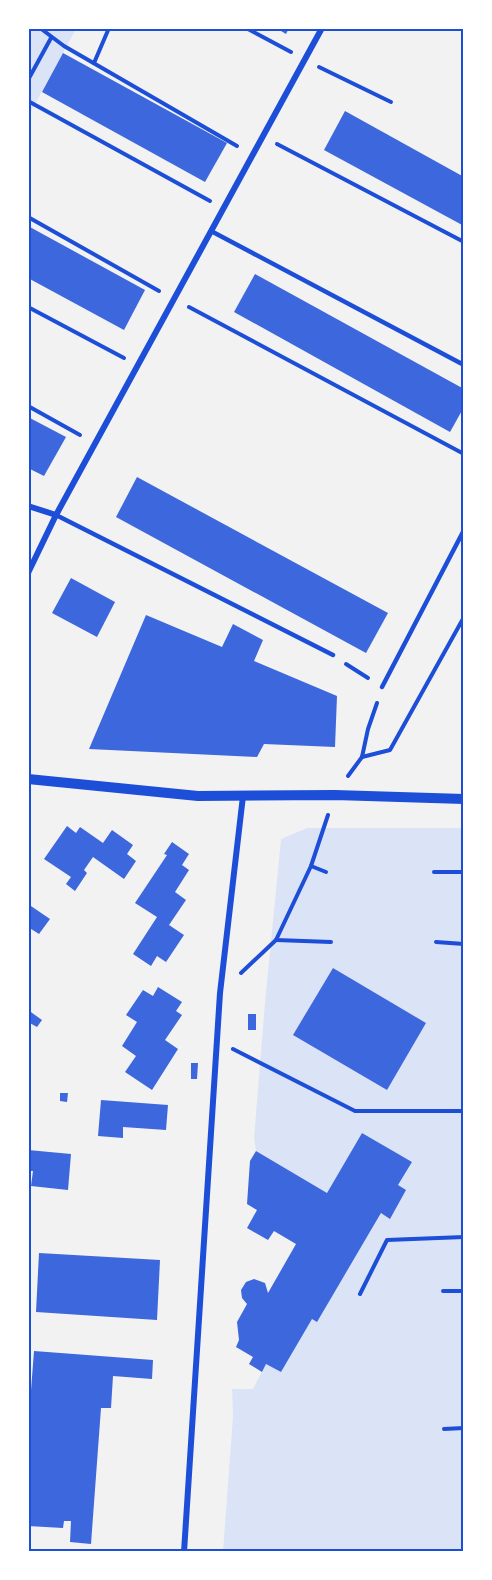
<svg xmlns="http://www.w3.org/2000/svg" width="492" height="1580" viewBox="0 0 492 1580" font-family="'Exo 2',sans-serif">
<style>
.green{fill:#dbe4f7;fill-rule:evenodd}
.building{fill:#3d67dc}
.lines{fill:none;stroke-linecap:round;stroke-linejoin:round}
.path{stroke:#1d4ed8;stroke-width:4}
.service{stroke:#1d4ed8;stroke-width:4.5}
.minor{stroke:#1d4ed8;stroke-width:6}
.tertiary{stroke:#1d4ed8;stroke-width:10}
.neatline{fill:none;stroke:#1d4ed8;stroke-width:2}
</style>
<rect width="100%" height="100%" fill="#f2f2f2"/>
<g class="green">
<polygon points="29,29 76,29 29,115"/>
<path d="M307,828H463V1551L223,1552L233,1416L232,1389H253L266,1364L281,1372L312,1319L317,1321L412,1162L362,1133L327,1193L256,1151L254,1138L265,1003L281,839ZM333,968L426,1023L387,1089L294,1035Z"/>
</g>
<g class="building">
<polygon points="276,28 289,28 286,34"/>
<polygon points="63,53 227,143 205,182 42,92"/>
<polygon points="345,111 464,177 464,226 324,150"/>
<polygon points="28,226 145,290 124,330 28,278"/>
<polygon points="255,274 464,389 464,407 450,432 234,312"/>
<polygon points="28,417 66,437 44,476 28,468"/>
<polygon points="137,477 388,613 366,653 116,517"/>
<polygon points="71,578 115,602 97,637 52,613"/>
<polygon points="146,615 222,647 233,624 263,640 254,661 337,696 335,747 264,744 257,757 89,749"/>
<polygon points="67,826 76,833 80,827 103,843 112,830 133,845 127,854 136,861 124,879 93,857 84,870 87,873 75,891 66,884 71,877 44,859"/>
<polygon points="172,842 189,854 182,865 189,870 175,892 186,900 169,925 184,935 166,962 157,956 151,966 133,954 157,917 135,903 167,855 164,854"/>
<polygon points="28,904 50,919 39,934 28,927"/>
<polygon points="333,968 426,1023 387,1090 293,1035"/>
<polygon points="158,987 182,1002 176,1011 182,1015 165,1040 178,1049 152,1090 125,1072 136,1056 122,1046 137,1022 126,1015 143,990 153,996"/>
<polygon points="28,1010 42,1020 37,1027 28,1022"/>
<rect x="248" y="1014" width="8" height="16"/>
<polygon points="191,1063 198,1063 197,1079 191,1079"/>
<polygon points="60,1093 68,1093 67,1102 60,1101"/>
<polygon points="101,1100 168,1105 166,1130 123,1127 123,1138 98,1136"/>
<polygon points="362,1133 412,1162 398,1185 406,1190 390,1219 381,1213 317,1322 312,1319 281,1372 266,1364 262,1372 249,1364 253,1357 236,1347 239,1340 237,1322 247,1304 242,1298 241,1290 246,1282 254,1279 265,1283 268,1293 296,1244 274,1231 268,1240 247,1228 257,1210 247,1204 250,1161 256,1151 327,1193"/>
<polygon points="28,1150 71,1154 68,1190 31,1186 33,1171 28,1171"/>
<polygon points="39,1253 160,1260 157,1320 36,1312"/>
<polygon points="34,1351 153,1360 152,1379 113,1376 111,1408 101,1408 91,1544 70,1542 71,1521 64,1521 63,1528 28,1526 28,1430"/>
</g>
<g class="lines">
<g class="path">
<polyline points="40,28 64,46 237,146"/>
<polyline points="246,28 291,52"/>
<polyline points="94,63 109,28"/>
<polyline points="319,67 391,102"/>
<polyline points="28,80 51,38"/>
<polyline points="28,101 210,201"/>
<polyline points="277,144 464,242"/>
<polyline points="28,217 159,291"/>
<polyline points="28,307 124,358"/>
<polyline points="189,307 464,454"/>
<polyline points="28,406 80,435"/>
<polyline points="346,664 368,678"/>
<polyline points="362,757 390,750 464,617"/>
<polyline points="348,776 362,757 368,729 377,703"/>
<polyline points="311,866 326,872"/>
<polyline points="434,872 464,872"/>
<polyline points="276,940 331,942"/>
<polyline points="436,942 464,944"/>
<polyline points="241,973 276,940 311,866 328,815"/>
<polyline points="233,1049 355,1111 464,1111"/>
<polyline points="443,1291 464,1291"/>
<polyline points="360,1294 387,1240 464,1237"/>
<polyline points="444,1429 464,1428"/>
</g>
<g class="service">
<polyline points="211,231 464,365"/>
<polyline points="56,515 333,655"/>
<polyline points="382,687 464,530"/>
</g>
<g class="minor">
<polyline points="28,506 56,515"/>
<polyline points="28,573 56,515 322,28"/>
<polyline points="184,1552 220,993 243,796"/>
</g>
<polyline class="tertiary" points="28,779 198,796 335,795 464,799"/>
</g>
<rect width="492" height="1580" fill="none" stroke="#ffffff" stroke-width="60"/>
<rect x="30" y="30" width="432" height="1520" class="neatline"/>
</svg>
